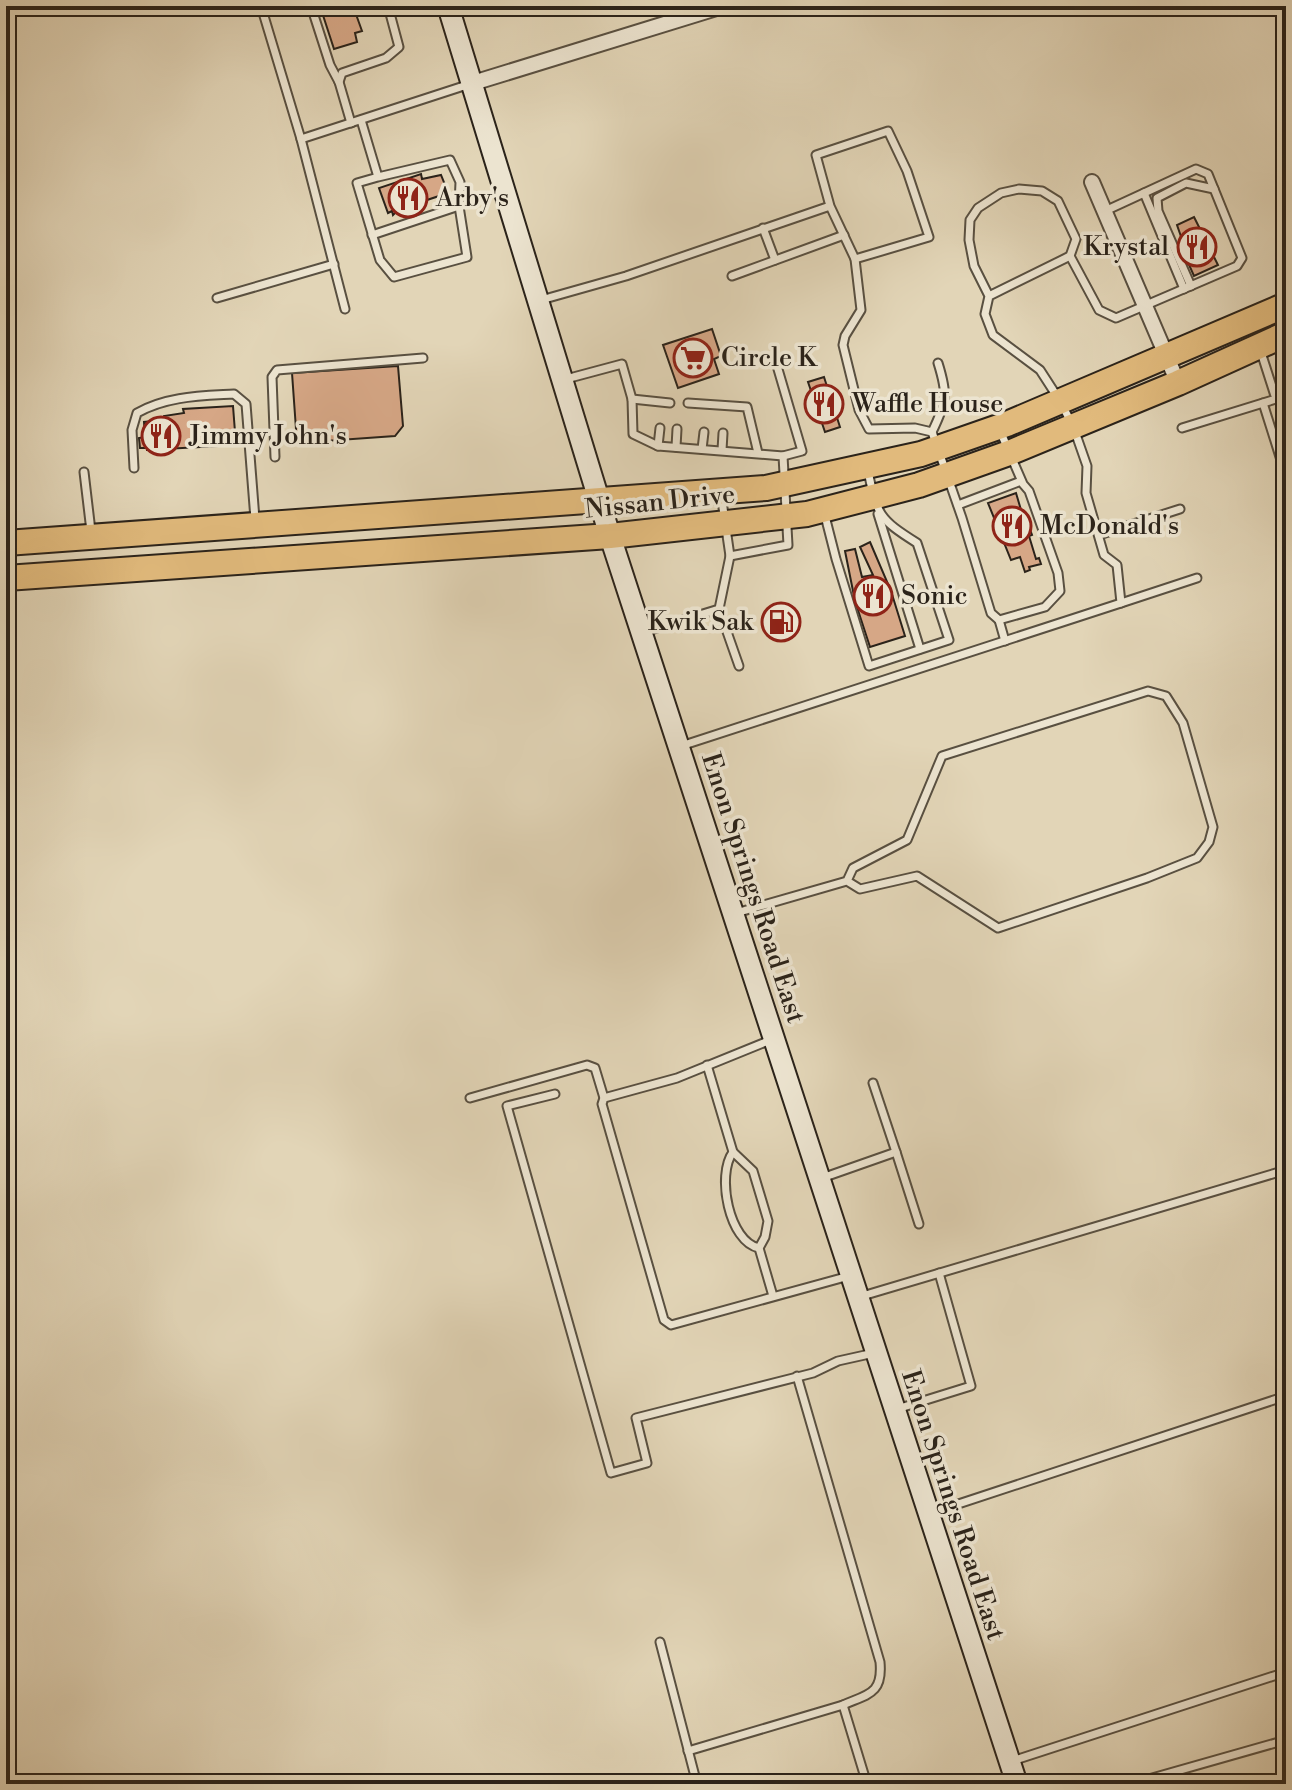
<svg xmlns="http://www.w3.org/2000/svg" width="1292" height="1790" viewBox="0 0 1292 1790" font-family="'Libre Bodoni',serif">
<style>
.building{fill:#d6a786;stroke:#2b231a;stroke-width:2}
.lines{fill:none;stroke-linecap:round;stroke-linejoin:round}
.lane-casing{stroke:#595041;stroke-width:11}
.street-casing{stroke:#595041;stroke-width:18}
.secondary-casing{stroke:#2b231a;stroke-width:24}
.primary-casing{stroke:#2b231a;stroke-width:28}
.lane{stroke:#ece4d0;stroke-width:7}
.street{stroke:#ece4d0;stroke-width:14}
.secondary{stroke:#ece4d0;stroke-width:20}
.primary{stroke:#e1ba7c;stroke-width:24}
.labels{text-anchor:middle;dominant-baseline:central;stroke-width:7;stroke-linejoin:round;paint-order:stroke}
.poi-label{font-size:26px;fill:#2b231a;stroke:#ece4d0;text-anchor:start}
.street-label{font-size:26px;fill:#2b231a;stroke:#ece4d0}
</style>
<rect width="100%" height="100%" fill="#e2d5b7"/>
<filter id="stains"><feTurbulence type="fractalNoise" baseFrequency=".0025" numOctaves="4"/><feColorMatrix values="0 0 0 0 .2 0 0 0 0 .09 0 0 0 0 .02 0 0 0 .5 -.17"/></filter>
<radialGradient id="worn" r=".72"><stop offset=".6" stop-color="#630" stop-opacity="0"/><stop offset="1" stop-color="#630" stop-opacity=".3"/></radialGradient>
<g class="building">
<polygon points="320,6 353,6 362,31 355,33 357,42 334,49"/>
<polygon points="421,174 422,179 441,175 447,190 444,191 445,194 421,202 422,205 415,208 413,204 399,209 393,215 392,211 388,213 379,188"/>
<polygon points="1194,217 1218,265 1194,276 1182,249 1185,248 1177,225"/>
<polygon points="712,329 721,356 714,359 719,374 678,388 663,345"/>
<polygon points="398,366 403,426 395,436 297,443 292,373"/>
<polygon points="824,377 840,427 825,432 808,382"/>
<polygon points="233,406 236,445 147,450 147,448 140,448 139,438 145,437 144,422 164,420 164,416 184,413 183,409"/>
<polygon points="1016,493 1024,520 1026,519 1032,535 1029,536 1036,559 1039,558 1041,564 1029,567 1030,570 1025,572 1020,557 1011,560 988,503"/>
<polygon points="870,542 891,591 905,636 870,647 855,601 845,551 855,549 862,577 873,575 860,547"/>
</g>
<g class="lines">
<defs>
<g id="lane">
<polyline points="261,6 301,139 345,309"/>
<polyline points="311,6 330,65 339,82"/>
<polyline points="361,120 378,177 357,183 380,260 394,277 467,257 459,206 460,182 450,160 378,177"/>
<polyline points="351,123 339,82 342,73 386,58 399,47 388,6"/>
<polyline points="301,139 470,84"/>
<polyline points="1144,193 1184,289"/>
<polyline points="763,228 775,260"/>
<polyline points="372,235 459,206"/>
<polyline points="1070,256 1099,310 1116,318 1237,266 1242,258 1208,174 1196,169 1105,211"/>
<polyline points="855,259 861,310 845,336 843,345 859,410 869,429 915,428 932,432 962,518 991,613 999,620 1045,607 1060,591 1058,573 1029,491 1023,484 1001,433"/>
<polyline points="732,276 844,235"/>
<polyline points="1191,286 1158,211 1157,198 1186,183 1214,189"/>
<polyline points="217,298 334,264"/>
<polyline points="541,300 626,276 830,206 816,155 888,131 907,171 929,237 855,259 830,206"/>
<polyline points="775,359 802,451 783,456"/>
<polyline points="566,379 622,364 632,399 633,434 658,446 783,456 788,545 730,556"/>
<polyline points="632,399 670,403"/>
<polyline points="688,403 747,407 758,453"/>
<polyline points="1263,403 1286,476"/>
<polyline points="1182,428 1276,399 1260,349"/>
<path d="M932,432C947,401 948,395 938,363"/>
<polyline points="658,446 660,428"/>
<polyline points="676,447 677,429"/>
<polyline points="702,449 704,432"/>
<polyline points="722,450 723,433"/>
<polyline points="275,457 272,377 277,370 423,358"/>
<path d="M134,468L132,430L137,413C167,396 201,396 234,394L246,404L255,519"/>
<polyline points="84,472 91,531"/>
<polyline points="958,505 1021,481"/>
<path d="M824,512L836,559L869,666L949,640L917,543C879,519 877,515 868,471"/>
<polyline points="878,514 920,649"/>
<polyline points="1099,535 1180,509"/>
<polyline points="1121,603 1197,578"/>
<polyline points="719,609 739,666"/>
<polyline points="999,620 1005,641"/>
<polyline points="644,632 719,609 730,556 721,494"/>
<polyline points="681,746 1121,603 1117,565 1104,555 1086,493 1087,466 1073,426 1060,401 1040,370 993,335 985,314 989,296 974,266 969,240 970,220 978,208 1001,193 1019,189 1042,191 1058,201 1076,239 1070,256 989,296"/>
<polyline points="736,913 847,881 853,868 907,840 942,756 1148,691 1166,696 1183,723 1213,827 1209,842 1197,858 1147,878 998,928 917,876 860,889 847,881"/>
<polyline points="773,1039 677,1078 604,1098 602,1104 664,1320 671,1325 849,1276"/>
<polyline points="707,1065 733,1152 753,1171 768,1221 765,1237 759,1248 773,1296"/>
<polyline points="873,1083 896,1152"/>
<polyline points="555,1094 507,1106 611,1473 647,1463 636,1418 813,1373 838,1361 874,1353"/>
<polyline points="470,1098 587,1065 595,1068 604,1098"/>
<path d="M733,1152C716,1175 729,1242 759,1248"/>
<polyline points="822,1178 896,1152 919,1224"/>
<polyline points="859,1297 1286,1170"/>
<path d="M797,1376L880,1662C883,1694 868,1694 843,1705L867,1784"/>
<polyline points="897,1409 971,1386 939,1273"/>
<polyline points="931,1513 1286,1396"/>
<polyline points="660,1642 697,1784"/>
<polyline points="688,1751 843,1705"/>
<polyline points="1012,1761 1286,1672"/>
<polyline points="1131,1784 1286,1740"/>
</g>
<g id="street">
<polyline points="473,83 723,6"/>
<polyline points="1092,182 1178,383"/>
</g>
<polyline id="secondary" points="448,6 610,536 1017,1784"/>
<g id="primary">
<polyline points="6,543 766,488 921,454 1007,424 1286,305"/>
<polyline points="6,578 610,536 807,514 919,485 1009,453 1178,383 1286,334"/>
</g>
</defs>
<use href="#lane" class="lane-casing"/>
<use href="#street" class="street-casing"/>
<use href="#secondary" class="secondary-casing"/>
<use href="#primary" class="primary-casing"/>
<use href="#lane" class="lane"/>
<use href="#street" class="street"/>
<use href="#secondary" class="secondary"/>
<use href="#primary" class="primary"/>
</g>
<defs>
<symbol id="restaurant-ring" viewBox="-11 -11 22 22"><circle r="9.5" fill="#ece4d0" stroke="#8f2418" stroke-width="1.5"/><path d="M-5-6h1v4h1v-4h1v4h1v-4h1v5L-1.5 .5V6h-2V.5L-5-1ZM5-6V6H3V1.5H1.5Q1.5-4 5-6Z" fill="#8f2418"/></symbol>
<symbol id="supermarket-ring" viewBox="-11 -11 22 22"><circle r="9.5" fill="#ece4d0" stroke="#8f2418" stroke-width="1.5"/><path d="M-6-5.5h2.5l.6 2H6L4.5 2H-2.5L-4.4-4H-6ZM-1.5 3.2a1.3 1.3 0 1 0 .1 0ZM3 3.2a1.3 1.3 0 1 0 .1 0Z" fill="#8f2418"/></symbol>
<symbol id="fuel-ring" viewBox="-11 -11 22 22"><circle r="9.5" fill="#ece4d0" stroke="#8f2418" stroke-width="1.5"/><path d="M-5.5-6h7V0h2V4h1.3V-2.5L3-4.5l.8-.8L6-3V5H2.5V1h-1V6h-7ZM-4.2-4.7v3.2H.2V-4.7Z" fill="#8f2418"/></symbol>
</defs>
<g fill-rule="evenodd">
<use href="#restaurant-ring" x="386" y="176" width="44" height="44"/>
<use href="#restaurant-ring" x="1175" y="225" width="44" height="44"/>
<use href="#supermarket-ring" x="671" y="336" width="44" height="44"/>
<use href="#restaurant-ring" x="802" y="382" width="44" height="44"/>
<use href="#restaurant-ring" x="139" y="414" width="44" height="44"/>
<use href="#restaurant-ring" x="990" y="504" width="44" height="44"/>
<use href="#restaurant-ring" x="851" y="574" width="44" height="44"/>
<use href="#fuel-ring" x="759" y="600" width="44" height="44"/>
</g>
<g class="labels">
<g class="poi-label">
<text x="436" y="198">Arby's</text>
<text x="1169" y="247" text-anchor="end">Krystal</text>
<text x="721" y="358">Circle K</text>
<text x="852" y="404">Waffle House</text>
<text x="189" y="436">Jimmy John's</text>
<text x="1040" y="526">McDonald's</text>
<text x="901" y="596">Sonic</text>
<text x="753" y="622" text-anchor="end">Kwik Sak</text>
</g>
<g class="street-label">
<text transform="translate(660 502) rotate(-6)">Nissan Drive</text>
<text transform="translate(753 888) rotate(72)">Enon Springs Road East</text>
<text transform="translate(953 1505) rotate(72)">Enon Springs Road East</text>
</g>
</g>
<rect width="1292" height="1790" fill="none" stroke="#e2d5b7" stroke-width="32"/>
<rect x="8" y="8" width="1276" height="1774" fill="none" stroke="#2b231a" stroke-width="4"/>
<rect x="16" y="16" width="1260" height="1758" fill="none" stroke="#2b231a" stroke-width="2"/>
<rect width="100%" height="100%" filter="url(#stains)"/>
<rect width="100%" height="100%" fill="url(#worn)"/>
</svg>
